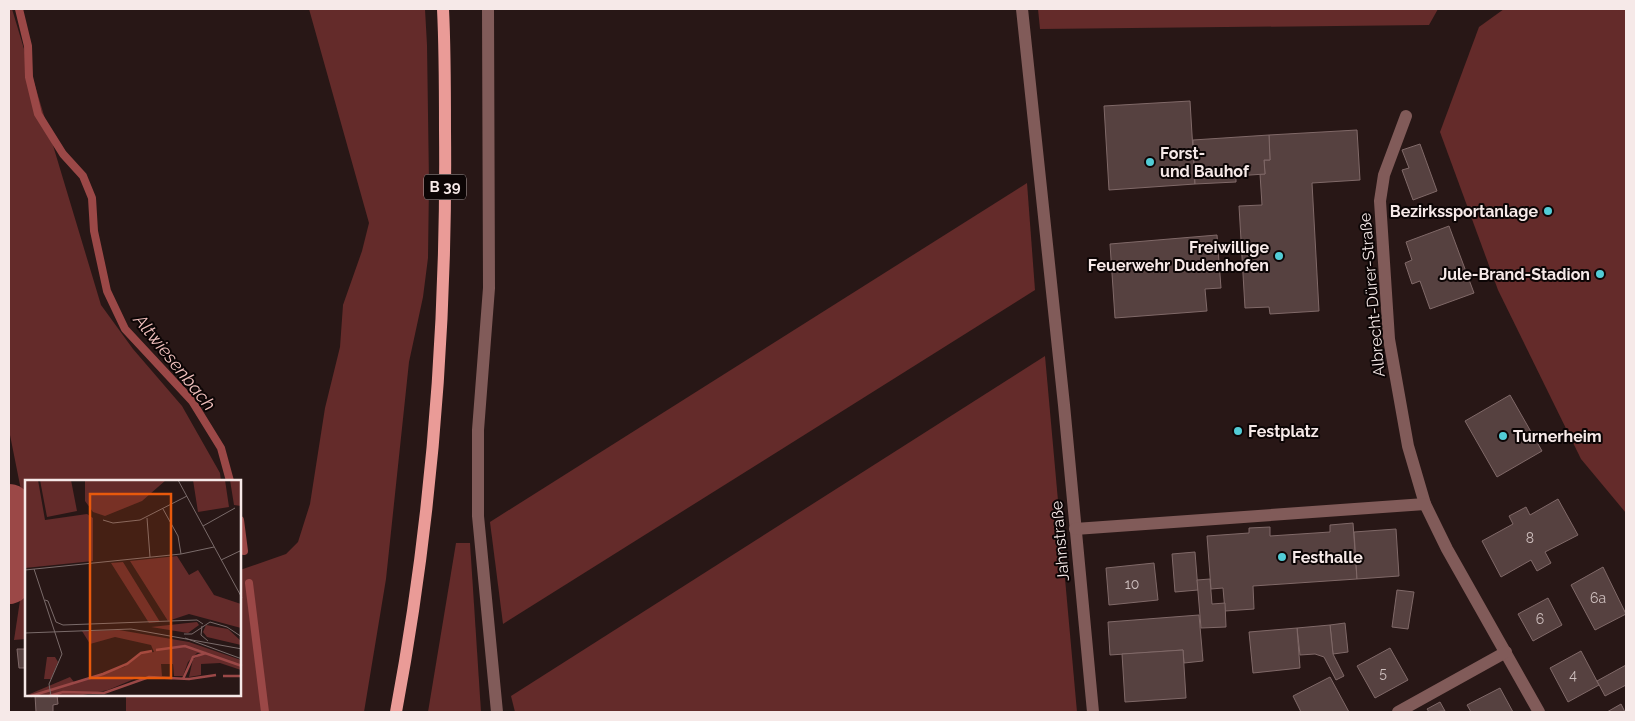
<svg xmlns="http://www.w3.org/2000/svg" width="1635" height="721" viewBox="0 0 1635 721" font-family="Raleway,sans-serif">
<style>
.green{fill:#642b2a}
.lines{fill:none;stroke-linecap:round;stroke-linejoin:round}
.stream{stroke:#9b4847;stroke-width:8}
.river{stroke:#9b4847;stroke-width:46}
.building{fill:#564140;stroke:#806968}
.minor{stroke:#815b59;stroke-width:12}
.major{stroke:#ea9b97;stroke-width:12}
.poi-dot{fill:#52ccd6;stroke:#0c0505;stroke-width:2}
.labels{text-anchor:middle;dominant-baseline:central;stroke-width:4;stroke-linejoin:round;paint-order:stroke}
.number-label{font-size:14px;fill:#cebfbe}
.shield{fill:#0c0505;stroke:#b0a5a4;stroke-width:1}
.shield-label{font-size:15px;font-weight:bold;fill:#f6e9e8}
.poi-label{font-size:16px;font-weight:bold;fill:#f6e9e8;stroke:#0c0505;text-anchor:start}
.street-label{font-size:16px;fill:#f6e9e8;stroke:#0c0505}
.water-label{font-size:18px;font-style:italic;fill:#f1c0bd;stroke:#0c0505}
.inset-river{fill:none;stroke:#9b4847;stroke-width:2.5}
.inset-road{fill:none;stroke:#7a6b6a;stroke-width:1}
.view{fill:#e8590c;fill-opacity:0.15;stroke:#e8590c;stroke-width:2.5}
.inset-edge{fill:none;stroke:#f6e9e8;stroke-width:2.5}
</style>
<rect width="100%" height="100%" fill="#281716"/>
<g class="green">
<polygon points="9,9 12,9 101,305 133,349 182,406 220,473 221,481 26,481 26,515 9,430"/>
<polygon points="309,9 425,9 427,45 429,183 428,258 423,297 409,362 386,579 364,712 126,712 126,695 240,695 240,570 286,554 298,542 310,504 325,408 340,347 343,305 362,251 369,223"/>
<polygon points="1038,9 1438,9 1429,25 1040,29"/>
<polygon points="1504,9 1626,9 1626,513 1581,459 1498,290 1440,132 1479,27"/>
<polygon points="1027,183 1035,290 503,624 490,522"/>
<polygon points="1045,356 1077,712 515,712 511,696"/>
<polygon points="456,543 470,543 481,712 428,712"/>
<polygon points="26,561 26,639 14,640"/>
</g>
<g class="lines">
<g class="stream">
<polyline points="19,9 28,46 29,77 38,114 63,154 83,176 92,198 94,231 107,291 125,329 192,401 221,448 230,481"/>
<polyline points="240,520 244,551"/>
<polyline points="249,583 265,712"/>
</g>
<path class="river" d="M9,507C12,531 14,558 9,581"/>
</g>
<g class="building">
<polygon points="1190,101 1195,184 1109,190 1104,106"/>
<polygon points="1357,130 1360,180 1312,183 1319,311 1270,314 1269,307 1245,308 1239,206 1262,205 1260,174 1265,174 1264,160 1270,160 1269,135"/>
<polygon points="1269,135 1270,160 1264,160 1265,174 1236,176 1236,182 1195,184 1193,140"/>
<polygon points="1420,144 1437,191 1413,200 1402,170 1409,168 1402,150"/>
<polygon points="1449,226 1474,293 1430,309 1420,281 1412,284 1405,263 1412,260 1406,242"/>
<polygon points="1217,235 1221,288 1205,289 1207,311 1115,318 1110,244"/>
<polygon points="1510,395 1542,451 1497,477 1465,421"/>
<polygon points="1558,499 1578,535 1545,552 1551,563 1537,571 1531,560 1501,577 1482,541 1513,524 1509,516 1526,507 1530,515"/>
<polygon points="1353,523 1357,579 1253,586 1254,609 1225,611 1223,588 1211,589 1207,536 1249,533 1249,528 1270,527 1270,536 1330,532 1330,525"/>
<polygon points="1396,529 1399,576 1357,579 1354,532"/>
<polygon points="1195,552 1198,590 1175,592 1172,554"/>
<polygon points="1154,563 1158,600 1109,605 1106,568"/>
<polygon points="1603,567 1626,614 1595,630 1571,585"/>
<polygon points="1210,579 1212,604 1225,603 1226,627 1201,628 1197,580"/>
<polygon points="1397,590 1414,592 1408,629 1392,627"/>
<polygon points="1548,598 1562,625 1533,641 1518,614"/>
<polygon points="1199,615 1203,661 1184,663 1183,650 1110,655 1108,622"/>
<polygon points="1345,623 1348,652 1333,654 1330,625"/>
<polygon points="1330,625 1333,654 1344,676 1336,680 1324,657 1315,654 1300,655 1297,628"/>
<polygon points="1297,628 1300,668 1253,673 1249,632"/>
<polygon points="1390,648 1408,680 1375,698 1357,666"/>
<polygon points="17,649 26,649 26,668 19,668"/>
<polygon points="1183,650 1186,698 1125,702 1122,654"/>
<polygon points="1581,651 1599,685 1568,702 1550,668"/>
<polygon points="1626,665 1626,685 1605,696 1597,681"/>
<polygon points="1330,677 1349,712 1301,712 1293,696"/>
<polygon points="1500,688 1513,712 1471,712 1467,705"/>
<polygon points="35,695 57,695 58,704 53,705 53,712 36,712"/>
<polygon points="1440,702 1445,711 1429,712 1427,709"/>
<polygon points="1621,704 1625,712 1607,712"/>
</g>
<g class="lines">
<g class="minor">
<polyline points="488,9 489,288 478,430 478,516 497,712"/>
<polyline points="1022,9 1064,405 1093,712"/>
<polyline points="1406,116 1384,175 1380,201 1389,339 1408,446 1425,504 1447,549 1539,712"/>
<polyline points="1075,529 1425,504"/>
<polyline points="1398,712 1506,652"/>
</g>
<path class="major" d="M396,712C432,520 447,325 445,130C445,89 445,49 443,9"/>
</g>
<g class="poi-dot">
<circle cx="1150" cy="162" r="5"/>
<circle cx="1548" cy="211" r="5"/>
<circle cx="1279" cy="256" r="5"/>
<circle cx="1600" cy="274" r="5"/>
<circle cx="1238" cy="431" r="5"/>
<circle cx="1503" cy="436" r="5"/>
<circle cx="1282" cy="557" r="5"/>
</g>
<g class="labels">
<g class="number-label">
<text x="1530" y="538">8</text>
<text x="1132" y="584">10</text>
<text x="1598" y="598">6a</text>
<text x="1540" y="619">6</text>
<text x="1383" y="673">5</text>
<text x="1573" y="675">4</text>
</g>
<rect class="shield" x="424" y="174.5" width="42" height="25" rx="4"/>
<g class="shield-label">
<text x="445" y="187">B 39</text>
</g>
<g class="poi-label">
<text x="1160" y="153">Forst-<tspan x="1160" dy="18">und Bauhof</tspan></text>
<text x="1538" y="211" text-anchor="end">Bezirkssportanlage</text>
<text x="1269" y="247" text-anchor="end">Freiwillige<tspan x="1269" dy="18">Feuerwehr Dudenhofen</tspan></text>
<text x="1590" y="274" text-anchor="end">Jule-Brand-Stadion</text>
<text x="1248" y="431">Festplatz</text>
<text x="1513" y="436">Turnerheim</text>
<text x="1292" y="557">Festhalle</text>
</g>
<g class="street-label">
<text transform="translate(1372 295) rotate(-95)">Albrecht-Dürer-Straße</text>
<text transform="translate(1060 541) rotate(-95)">Jahnstraße</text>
</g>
<g class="water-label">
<text transform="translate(175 362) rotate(51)">Altwiesenbach</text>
</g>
</g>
<g transform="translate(25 480)">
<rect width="216" height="216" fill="#281716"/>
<path d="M0,0H13L20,40L62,34L68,38V81L0,88ZM15,0H46L52,31L22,37ZM60,0H141L117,21L80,36L68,32L60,21ZM168,0H200L204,27L173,32ZM205,0H216V26L209,25ZM152,76L164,95L173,90L189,115L216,124V148L164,134L143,141L105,81ZM98,82L135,142L124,143L86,83ZM172,142L174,145L163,153L126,147ZM181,145L203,149L216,161V165L182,157L178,152ZM94,150L164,162L216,180V190L195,183L176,184V195L164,197L168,179L178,174L172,173L163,182L158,196H149L148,184H136L137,196L114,197L83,210L58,215L0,216L45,197L49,202L99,187L118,173L129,172L126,165L90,157L65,164L57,151ZM22,177H30L33,182L26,199H19Z" fill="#642b2a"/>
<path class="inset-river" d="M131,170L160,166L217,186M198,196H217M158,199L168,177L181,173M6,216L78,194L102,184L116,173L127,171M24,216L38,212L79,213L124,197L164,199L191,195"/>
<path class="inset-road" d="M153,0L217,118M138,29L153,56L156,74M122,38L125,77M78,40L88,43L115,40L162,16M178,46L210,28M196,80L217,70M9,89L37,174L24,204L26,216M0,90L156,74L189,67M20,120L23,121L31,142L38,145L172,140L178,144M177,146L176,155L183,161M0,153L106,149L217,169M159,154H167L185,142L202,147L217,157M160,158L217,179"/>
<path class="view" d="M65,14H146V198H65Z"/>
<rect width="216" height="216" class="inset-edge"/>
</g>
<rect width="1635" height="721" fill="none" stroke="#f6e9e8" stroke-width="20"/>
</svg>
